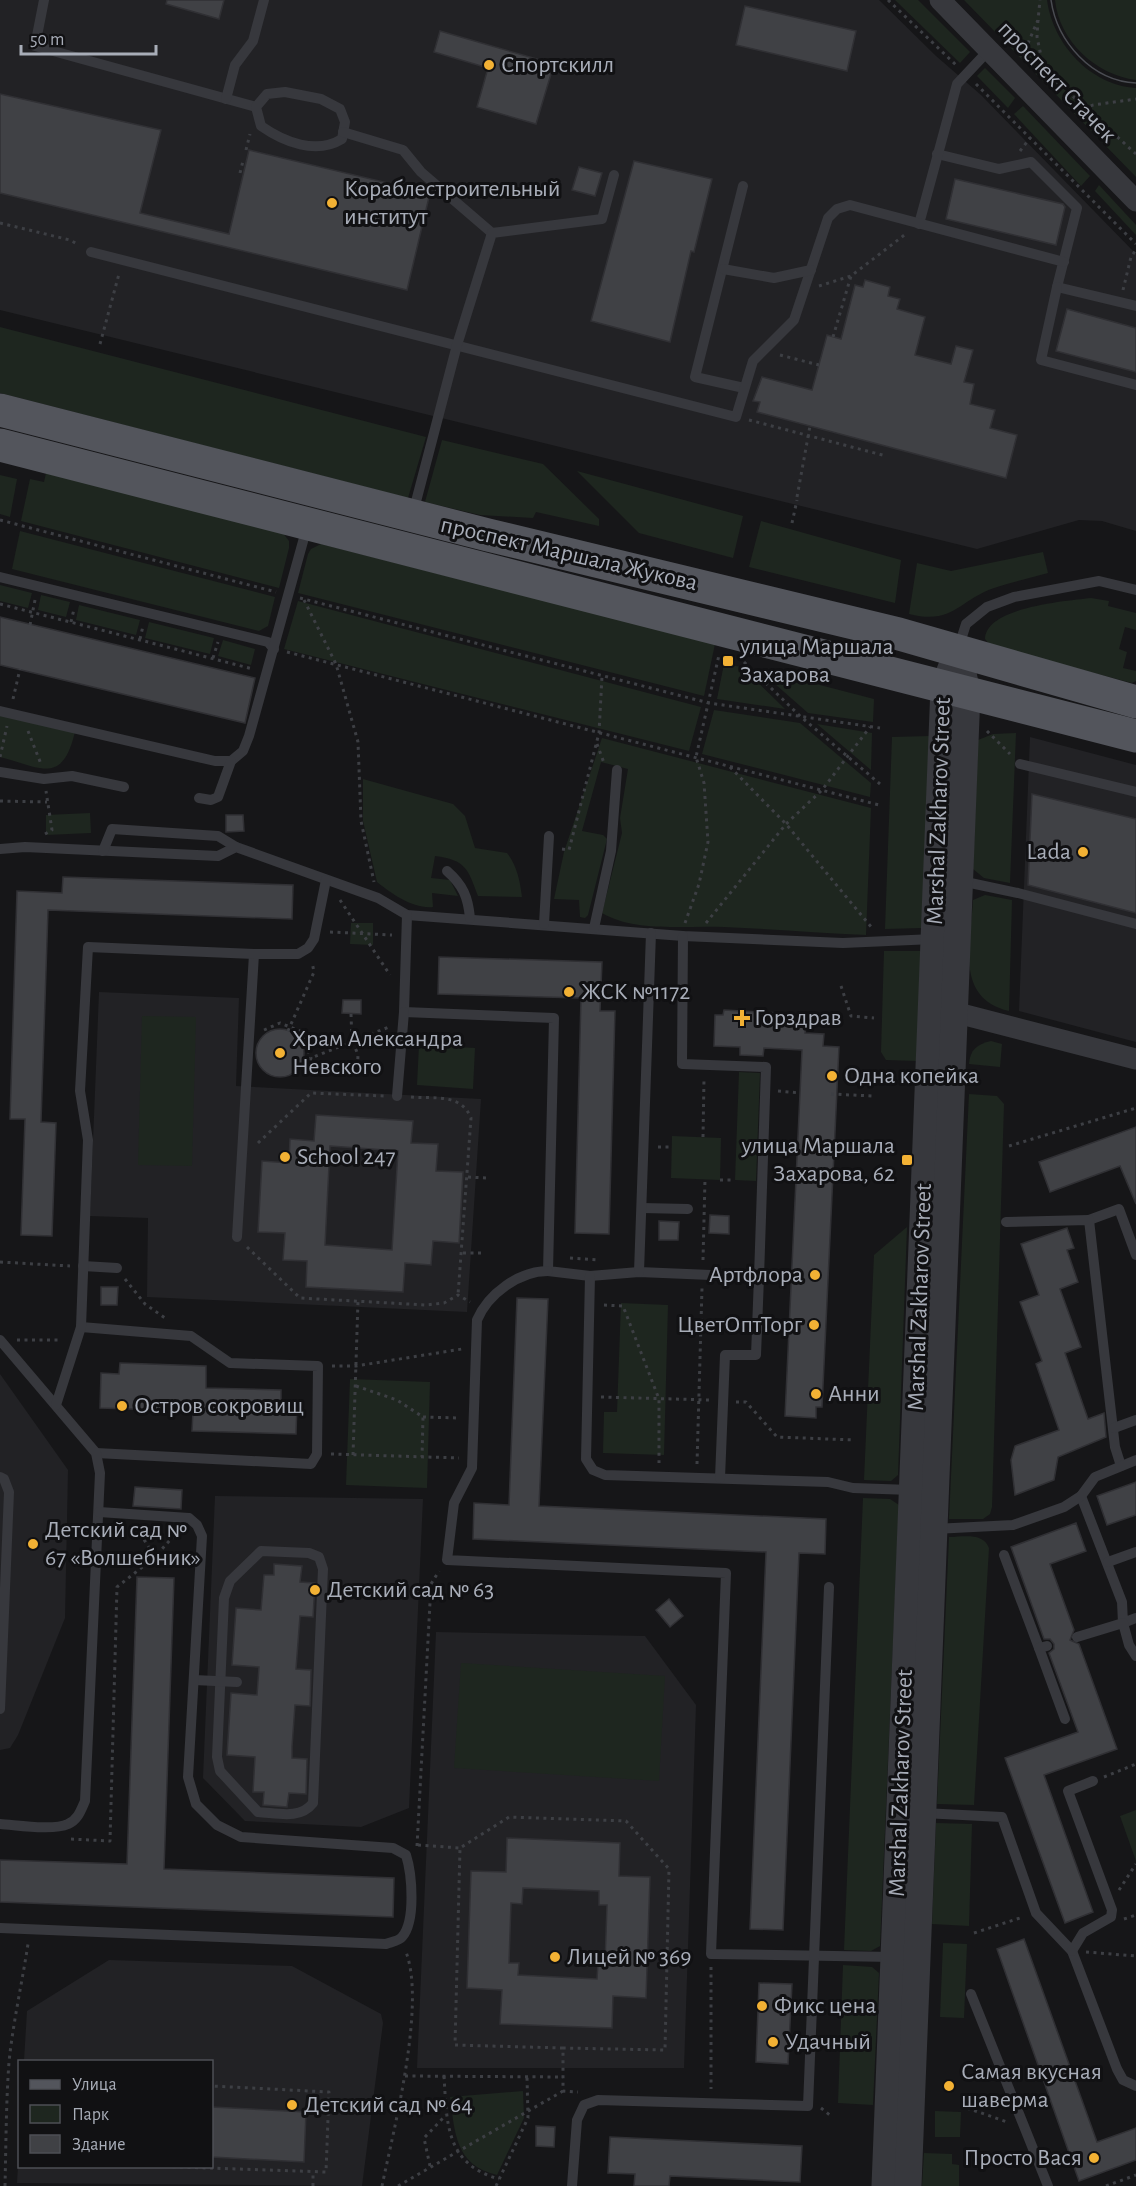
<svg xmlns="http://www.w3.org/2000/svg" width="1136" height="2186" viewBox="0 0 1136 2186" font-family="'Alegreya Sans',sans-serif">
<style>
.built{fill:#222225}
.green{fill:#1e261f}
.building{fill:#404145;stroke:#303034;stroke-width:1.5;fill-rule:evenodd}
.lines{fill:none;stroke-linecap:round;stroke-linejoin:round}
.path{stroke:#3d3f44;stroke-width:3;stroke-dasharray:3 4.5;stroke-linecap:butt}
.service{stroke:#37383d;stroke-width:10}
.minor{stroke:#37383d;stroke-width:21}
.tertiary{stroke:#37383d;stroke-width:27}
.primary{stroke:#53555c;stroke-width:33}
.tram{stroke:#4a4c52;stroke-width:1.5}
.poi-dot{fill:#f2b134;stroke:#111113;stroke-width:2}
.labels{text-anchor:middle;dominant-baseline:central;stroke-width:6;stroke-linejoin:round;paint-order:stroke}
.poi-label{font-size:24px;fill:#a8adb8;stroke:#111113;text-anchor:start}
.street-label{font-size:24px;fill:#a8adb8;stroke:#111113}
</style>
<rect width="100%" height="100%" fill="#161618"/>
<g class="built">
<polygon points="0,0 879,0 936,56 981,95 1136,254 1136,531 1102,521 1079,520 977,549 0,310"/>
<polygon points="1030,737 1136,765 1136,1042 1019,1011"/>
<polygon points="99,992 239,998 236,1086 481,1099 467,1312 147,1297 148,1218 90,1216"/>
<polygon points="0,1374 68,1470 65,1618 18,1735 10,1748 0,1750"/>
<polygon points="215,1496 423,1499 409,1808 361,1827 245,1821 203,1778"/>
<polygon points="436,1632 645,1636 696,1705 684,2068 417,2068"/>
<polygon points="109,1960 292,1966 381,2014 383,2023 362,2186 17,2183 19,2148 20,2166 212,2166 212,2062 24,2061 27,2011"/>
</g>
<g class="green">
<polygon points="895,0 918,0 970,52 960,63"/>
<path d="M964,0H1047C1053,44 1090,85 1136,88V177Z"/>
<path d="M1055,0H1136V80C1096,75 1059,41 1055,0Z"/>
<polygon points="985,68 1015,98 1008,108 977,76"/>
<polygon points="1023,106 1090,176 1081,186 1014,114"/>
<polygon points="1099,185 1136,225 1136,235 1095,191"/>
<polygon points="0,327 426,437 408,498 0,393"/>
<polygon points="442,440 543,464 599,519 599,526 536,512 533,518 480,515 425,502"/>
<polygon points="577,471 743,516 733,558 639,533"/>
<polygon points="46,473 283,533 289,541 289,548 279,588 21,521 30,479 44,482"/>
<polygon points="0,475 17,479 10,517 0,514"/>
<polygon points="761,521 901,560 895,603 749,567"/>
<polygon points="20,531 275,597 268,626 259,631 12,569"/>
<polygon points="321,544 715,644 704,696 298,593 308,554 311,549"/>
<path d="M1043,552L1048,573C1030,578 1012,582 994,588C957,601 954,625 909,614L917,563L951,571Z"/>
<polygon points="0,585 32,593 28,608 0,601"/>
<polygon points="41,595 70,602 66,617 38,610"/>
<path d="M1091,598L1109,601L1108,606L1136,613V630L1125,627L1119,649L1127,652L1123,668L1136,671V681L1132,683L991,646L985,639C986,607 1066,601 1091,598Z"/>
<polygon points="298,601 701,707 689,751 284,649"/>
<polygon points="79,605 140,620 136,635 76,620"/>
<polygon points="149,622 214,638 210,654 145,638"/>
<polygon points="223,640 255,649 251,665 218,656"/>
<polygon points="724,664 742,667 785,709 717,699"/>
<polygon points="758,669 874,699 873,722 808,713"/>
<polygon points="714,710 800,723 871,783 870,797 702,754"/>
<path d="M0,714L75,732C62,785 42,768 0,757Z"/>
<polygon points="817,724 872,733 871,770"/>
<polygon points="1016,733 1010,883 984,878 973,869 978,740 993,734"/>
<polygon points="930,736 922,928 885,929 892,737"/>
<path d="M602,738L871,808L866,935C818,933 771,929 724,927C685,925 636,933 602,913L622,833L620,818L628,769L601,762L582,831L603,835L607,839L588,915L585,918L580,917L579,900L554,899L564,852Z"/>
<path d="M363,779L453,804L465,816L475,848L507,853C517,866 520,881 522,897L478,896C468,869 466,860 435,856L431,878L450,880L458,896L432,893L433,907C413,909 392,894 377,882L363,821Z"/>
<polygon points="90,813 91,833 46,835 46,815"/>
<path d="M985,895L1012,900L1009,1011C954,998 971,942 973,900Z"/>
<polygon points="351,923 373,923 373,945 350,944"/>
<polygon points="884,951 921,951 917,1061 886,1060 881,1052"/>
<polygon points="142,1016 196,1017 192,1166 138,1165"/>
<path d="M991,1041L1002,1044L1000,1067L969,1064C970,1050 977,1044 991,1041Z"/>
<polygon points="419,1045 475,1048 473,1089 417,1085"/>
<polygon points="739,1072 760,1073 756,1181 735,1180"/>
<polygon points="969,1094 997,1096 1004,1104 992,1507 990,1514 983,1519 949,1519"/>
<polygon points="672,1136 721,1138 720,1180 671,1178"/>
<polygon points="907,1227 898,1475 891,1481 864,1480 874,1255"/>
<polygon points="621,1303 668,1305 664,1455 603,1453 604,1412 617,1412"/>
<polygon points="350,1379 430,1382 427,1488 346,1485"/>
<polygon points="863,1498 890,1499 899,1505 880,1946 871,1951 844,1950"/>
<path d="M949,1537C963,1537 983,1532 989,1548L974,1805L937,1804Z"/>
<polygon points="461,1663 665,1676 659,1781 454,1768"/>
<polygon points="1136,1810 1136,1861 1120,1816"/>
<polygon points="936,1823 972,1824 969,1926 932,1924"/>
<polygon points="943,1943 967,1944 964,2018 940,2017"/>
<polygon points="843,1965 872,1967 879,1973 873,2105 838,2103"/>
<path d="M523,2091L524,2118L497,2175C455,2165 455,2133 450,2097Z"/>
<polygon points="935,2111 961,2112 960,2137 935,2137"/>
<polygon points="924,2153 952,2154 952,2164 959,2165 959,2186 922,2186"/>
</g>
<g class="building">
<polygon points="167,0 224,0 219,19 166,4"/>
<polygon points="745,6 856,31 847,71 736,45"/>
<polygon points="440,31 554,64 536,124 477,107 488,68 434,52"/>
<polygon points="0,94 161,130 140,213 229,234 249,150 430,193 407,290 0,193"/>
<polygon points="634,161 712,179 694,252 691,251 670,342 591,321"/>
<polygon points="579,167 602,173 595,196 572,190"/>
<polygon points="955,179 1063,204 1065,207 1056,245 946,219"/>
<polygon points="865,280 890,287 888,296 900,299 897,309 925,317 915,355 951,364 956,346 973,350 964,382 974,384 970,404 995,410 990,428 1017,435 1006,478 757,412 760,402 753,401 762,377 812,390 827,335 841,339 855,285 863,287"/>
<polygon points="1067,309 1136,328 1136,372 1056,351"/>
<polygon points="0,617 255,678 245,723 0,665"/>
<polygon points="1032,794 1136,819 1136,913 1028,885"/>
<polygon points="226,815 243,815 244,831 226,832"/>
<polygon points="63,877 293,885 292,919 48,910 41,1122 56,1123 52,1236 21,1235 25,1119 10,1119 17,891 62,893"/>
<polygon points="439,957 602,962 600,1011 615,1011 609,1234 575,1233 581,998 438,994"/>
<polygon points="343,1000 361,1000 361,1014 342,1013"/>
<polygon points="724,1010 780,1013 780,1018 788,1019 787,1025 806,1026 805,1033 824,1034 823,1046 839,1047 822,1407 816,1407 816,1418 785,1416 802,1050 764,1048 763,1056 740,1055 740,1047 714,1046 715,1015 723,1015"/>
<circle cx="280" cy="1053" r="24"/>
<path d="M316,1115L413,1121L411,1143L438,1144L436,1171L463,1172L459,1243L433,1241L431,1265L405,1263L403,1292L306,1287L307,1261L283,1260L285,1233L258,1232L262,1161L289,1163L290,1139L314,1141ZM330,1146L398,1151L392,1250L325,1245Z"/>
<polygon points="1136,1127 1136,1204 1120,1166 1050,1192 1039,1162"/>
<polygon points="710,1215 729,1216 729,1234 709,1233"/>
<polygon points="659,1221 679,1222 678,1240 659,1240"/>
<polygon points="1067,1228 1074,1248 1067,1250 1078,1282 1060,1289 1081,1347 1065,1353 1088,1419 1104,1413 1106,1437 1058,1457 1054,1480 1015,1495 1011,1460 1015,1446 1059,1430 1036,1364 1042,1361 1020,1302 1039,1295 1021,1244"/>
<polygon points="101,1287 118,1287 117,1305 101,1305"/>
<polygon points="517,1298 548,1299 539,1506 826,1519 825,1554 799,1553 783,1930 750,1929 766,1552 473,1539 474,1503 509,1505"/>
<polygon points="120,1363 206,1366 206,1388 281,1390 281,1403 297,1403 296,1434 192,1431 193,1411 100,1408 101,1373 119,1374"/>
<polygon points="1136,1482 1136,1515 1107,1525 1097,1496"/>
<polygon points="135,1487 182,1490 181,1509 133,1506"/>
<polygon points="1076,1523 1086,1551 1050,1564 1074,1630 1070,1640 1079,1644 1117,1749 1044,1775 1093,1912 1065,1923 1005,1758 1078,1732 1049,1653 1054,1649 1054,1644 1050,1639 1044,1639 1011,1547"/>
<polygon points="274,1564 302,1566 300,1582 315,1583 313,1617 300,1616 296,1669 311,1670 310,1706 295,1705 292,1747 292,1758 307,1759 306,1794 289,1793 287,1807 263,1805 264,1792 253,1792 255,1757 227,1755 231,1693 257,1695 259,1667 232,1665 236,1608 261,1610 264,1575 274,1575"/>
<polygon points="137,1577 174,1578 164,1869 394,1878 393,1917 0,1902 0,1860 127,1864"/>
<polygon points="669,1599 683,1616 670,1627 656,1610"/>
<path d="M507,1838L620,1843L619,1876L650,1877L646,1998L613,1996L612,2028L500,2024L502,1990L467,1988L471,1871L506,1872ZM523,1888L599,1891V1905H607L605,1963H598L597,1979L518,1975L519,1963H509L511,1903L522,1904Z"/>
<polygon points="1024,1939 1097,2142 1136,2128 1136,2160 1079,2181 997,1949"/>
<polygon points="759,1983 792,1984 788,2064 756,2062"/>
<polygon points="212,2107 306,2112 304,2162 212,2157"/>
<polygon points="536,2126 555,2127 554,2147 536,2146"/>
<polygon points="610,2137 802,2146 800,2182 670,2176 669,2186 634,2186 635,2174 608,2173"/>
</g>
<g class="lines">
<g class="path">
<polyline points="888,0 956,65"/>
<polyline points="1038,20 1037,37 1044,70 1136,154"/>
<polyline points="1022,57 1038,20 1040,0"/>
<polyline points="976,84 1136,244"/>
<polyline points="1077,112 1093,105 1136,99"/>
<polyline points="246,150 250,134"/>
<polyline points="1020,151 1030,138"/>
<polyline points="240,173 243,161"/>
<polyline points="0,223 70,240 79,245"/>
<polyline points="819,286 851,276"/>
<polyline points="1123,290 1131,257 1136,250"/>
<polyline points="833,337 851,276 907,233"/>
<polyline points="100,344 119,274"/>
<polyline points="780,355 819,365"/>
<polyline points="749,420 886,456"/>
<polyline points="797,497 810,426"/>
<polyline points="0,520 276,592"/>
<polyline points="792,523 797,500"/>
<polyline points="300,598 709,703 880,728"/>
<polyline points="304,600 336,664 358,742 361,821 374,882"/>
<polyline points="0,604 253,669"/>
<polyline points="71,622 74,609"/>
<polyline points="30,625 35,600"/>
<polyline points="140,639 143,626"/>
<polyline points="287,652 879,805"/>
<polyline points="213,658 218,642"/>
<polyline points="744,662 800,716 880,784"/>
<polyline points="13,699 20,669"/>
<polyline points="28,731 41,764"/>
<polyline points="987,731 1010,754"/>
<polyline points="597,744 604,763"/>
<polyline points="0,757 7,726"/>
<polyline points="730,767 786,824 872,928"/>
<polyline points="0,801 47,802"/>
<polyline points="45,834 52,830 46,791"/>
<polyline points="562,849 569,850 599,733 602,676"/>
<polyline points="340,900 390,975"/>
<polyline points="685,923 699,884 708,842 704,783 696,757 719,655"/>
<polyline points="706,923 786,824 822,790 870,727"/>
<polyline points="330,932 392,935"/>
<polyline points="841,986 851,1016 874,1018"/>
<polyline points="351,1014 352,1042"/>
<polyline points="264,1030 280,1023 300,1031 311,1058 306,1072"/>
<polyline points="288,1031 314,972 312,962"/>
<polyline points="353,1042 358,1055 357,1078"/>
<polyline points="301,1062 389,1027"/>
<polyline points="778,1091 800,1093"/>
<polyline points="831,1094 872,1096"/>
<path d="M411,1097C434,1099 461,1093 471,1118L458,1295"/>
<polyline points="703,1137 704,1079"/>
<polyline points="258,1143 311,1093 384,1096"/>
<polyline points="1009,1146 1136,1108"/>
<polyline points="658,1147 672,1147"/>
<polyline points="468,1177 486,1178"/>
<polyline points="720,1180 735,1180"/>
<polyline points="247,1247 300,1298 426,1305 444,1303 458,1295 470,1302"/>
<polyline points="463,1253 482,1253"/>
<polyline points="570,1258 599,1260"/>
<polyline points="703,1260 705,1179"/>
<polyline points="0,1262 70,1266"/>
<polyline points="125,1279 145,1304 168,1320"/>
<polyline points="604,1305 623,1306 659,1399 659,1463"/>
<polyline points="17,1340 62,1340"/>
<polyline points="332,1366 356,1366 462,1349"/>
<polyline points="356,1386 397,1400 423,1417 422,1457"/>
<polyline points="601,1397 709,1400"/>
<polyline points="736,1402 746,1402 777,1437 854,1440"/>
<polyline points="423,1417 460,1418"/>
<polyline points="331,1454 459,1458"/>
<polyline points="353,1455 358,1301"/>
<polyline points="697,1464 702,1288"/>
<polyline points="136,1527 155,1557 188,1562"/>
<polyline points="1104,1777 1136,1764"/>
<polyline points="71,1839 110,1841 117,1587 155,1557 177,1532"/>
<polyline points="418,1845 460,1848"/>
<polyline points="417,1846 431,1584 439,1571"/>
<polyline points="1119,1890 1136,1864"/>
<polyline points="1124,1919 1136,1915"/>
<polyline points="974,1933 1023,1917"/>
<polyline points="1086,1952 1136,1956"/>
<polyline points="711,1967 711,2089"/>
<polyline points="563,2048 455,2045 460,1848 509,1817 626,1821 669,1869 665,2050 563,2048 563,2091 578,2092"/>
<polyline points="405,2076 563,2077"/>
<path d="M444,2076C447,2123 445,2164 499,2179"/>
<polyline points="821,2108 831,2116"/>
<polyline points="967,2108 1007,2122"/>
<polyline points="150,2166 326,2172 329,2092 212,2086"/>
<polyline points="430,2166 424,2138 446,2115"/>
<path d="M5,2186C6,2146 6,2103 9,2062C13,2023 22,1983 28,1944"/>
<polyline points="313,2186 313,2172"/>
<path d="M382,2186C394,2128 426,2005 406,1952"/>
<polyline points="398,2186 563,2091"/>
<polyline points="496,2186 528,2118 527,2077"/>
<polyline points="1106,2186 1136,2175"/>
</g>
<g class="service">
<polyline points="44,0 35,46 256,107"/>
<path d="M285,92L321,99L340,109L345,122L342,139C316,155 284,142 261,126L256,107L267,94Z"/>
<polyline points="226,99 235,65 253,41 264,0"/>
<polyline points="343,132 403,150 421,172 492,233"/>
<polyline points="937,154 999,169 1031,162 1077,208 1057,287 1136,306"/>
<polyline points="743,186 695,377 744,388"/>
<polyline points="919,224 957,84 989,50"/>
<polyline points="91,252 736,417 753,361 794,320 828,218 837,209 850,205 1064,262"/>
<polyline points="723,269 774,278 811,270"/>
<polyline points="1057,287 1041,360 1136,385"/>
<polyline points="413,513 457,345 492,233 602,219 614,175"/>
<polyline points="0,577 268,642 274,649"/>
<polyline points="959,646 966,624 987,607 1014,597 1099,581 1136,590"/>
<polyline points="0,711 215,761 231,761 243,751 249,736 307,527"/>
<polyline points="1020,764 1136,792"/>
<polyline points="0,772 44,779 72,776 124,787"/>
<polyline points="199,798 211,800 218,797 231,761"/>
<polyline points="0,849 25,847 218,856 236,847 378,898 407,915 683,936 843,943 934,939"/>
<polyline points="103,851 112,829 218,836 236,847"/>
<path d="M447,871C463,885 468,897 470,918"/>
<polyline points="961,881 1018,893 1136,924"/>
<polyline points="407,915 404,1012 554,1018 548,1271 590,1276 639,1272 759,1277 766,1067 682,1064 683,936"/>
<polyline points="544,924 549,836"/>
<polyline points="594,928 611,851 617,770"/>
<polyline points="397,1096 404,1012"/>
<polyline points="642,1208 688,1209"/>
<polyline points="1089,1220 1119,1209 1136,1255"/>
<polyline points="1006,1222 1089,1220 1115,1447 1121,1466"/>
<polyline points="237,1237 254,954"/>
<polyline points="83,1266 117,1268"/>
<path d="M548,1271C519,1271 488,1294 477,1320L472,1468L454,1503L447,1560L726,1573L711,1954L893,1957"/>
<polyline points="639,1272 651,933"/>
<polyline points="590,1276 586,1459 593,1470 605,1475 828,1482 853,1488 911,1490"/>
<polyline points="81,1327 191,1336 230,1363 318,1366 317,1454 311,1464 96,1453"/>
<path d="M0,1340L96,1453L100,1473L85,1801C81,1810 78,1820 68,1824C53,1831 17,1825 0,1824"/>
<polyline points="56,1405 81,1327 88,1140 80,1091 88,947 254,954 298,954 308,948 314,939 326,880"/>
<polyline points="1114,1428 1136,1420"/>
<polyline points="0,1477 4,1479 9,1492 0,1709"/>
<polyline points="720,1478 725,1355 756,1355 759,1277"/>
<polyline points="1081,1496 1122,1602 1123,1623 1136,1618"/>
<polyline points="934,1529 1013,1525 1064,1507 1081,1496 1095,1477 1136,1460"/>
<path d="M261,1551L309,1553L319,1557L323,1569L313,1803C300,1820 277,1813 258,1812L220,1771L217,1757L224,1598L230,1581Z"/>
<polyline points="1004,1555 1039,1648"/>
<polyline points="1108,1562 1136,1552"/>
<polyline points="1077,1637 1123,1623 1129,1645 1136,1656"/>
<polyline points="1047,1646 1039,1648 1065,1719"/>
<polyline points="194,1680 237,1682"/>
<polyline points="923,1813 1002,1817 1036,1913 1072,1951 1117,2069 1123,2080 1136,2086"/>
<path d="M0,1928L386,1944C391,1942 399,1941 402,1937C416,1921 412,1874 406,1855L393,1848L241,1837L217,1825L196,1804L188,1777L202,1536L197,1525L189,1518L99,1512"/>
<polyline points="1072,1951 1083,1933 1111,1917 1112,1910 1068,1791 1093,1781"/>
<polyline points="971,1994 1048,2186"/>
<polyline points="572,2186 577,2120 584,2105 598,2100 808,2106 829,1587"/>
</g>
<g class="minor">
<polyline points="940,0 1136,201"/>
<polyline points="942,1009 1136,1059"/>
</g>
<g class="tertiary">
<polyline points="885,2186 944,686 958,651"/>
<polyline points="908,2186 967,692 963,674"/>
</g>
<g class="primary">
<polyline points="0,410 488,535 899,634 1136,702"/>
<polyline points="0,445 1136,736"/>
</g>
<path class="tram" d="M1051,0C1057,42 1092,81 1136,83"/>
</g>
<g class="poi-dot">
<circle cx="489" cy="65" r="6"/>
<circle cx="332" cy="203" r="6"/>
<rect x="722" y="655" width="12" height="12" rx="3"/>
<circle cx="1083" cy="852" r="6"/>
<circle cx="569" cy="992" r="6"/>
<path d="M739 1009h6v6h6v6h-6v6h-6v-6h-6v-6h6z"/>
<circle cx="280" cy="1053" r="6"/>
<circle cx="832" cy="1076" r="6"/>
<circle cx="285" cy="1157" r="6"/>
<rect x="901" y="1154" width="12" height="12" rx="3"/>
<circle cx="815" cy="1275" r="6"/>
<circle cx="814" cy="1325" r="6"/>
<circle cx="816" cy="1394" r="6"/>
<circle cx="122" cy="1406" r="6"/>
<circle cx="33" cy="1544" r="6"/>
<circle cx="315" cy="1590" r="6"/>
<circle cx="555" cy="1957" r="6"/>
<circle cx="762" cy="2006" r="6"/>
<circle cx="773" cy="2042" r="6"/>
<circle cx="949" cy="2086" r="6"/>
<circle cx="292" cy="2105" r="6"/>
<circle cx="1094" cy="2158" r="6"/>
</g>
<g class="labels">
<g class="poi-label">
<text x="501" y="65">Спортскилл</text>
<text x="344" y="189">Кораблестроительный<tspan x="344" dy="28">институт</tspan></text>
<text x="740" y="647">улица Маршала<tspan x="740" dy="28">Захарова</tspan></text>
<text x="1071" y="852" text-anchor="end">Lada</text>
<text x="581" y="992">ЖСК №1172</text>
<text x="754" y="1018">Горздрав</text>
<text x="292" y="1039">Храм Александра<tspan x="292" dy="28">Невского</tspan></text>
<text x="844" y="1076">Одна копейка</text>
<text x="895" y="1146" text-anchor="end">улица Маршала<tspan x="895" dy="28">Захарова, 62</tspan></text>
<text x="297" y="1157">School 247</text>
<text x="803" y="1275" text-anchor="end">Артфлора</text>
<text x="802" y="1325" text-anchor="end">ЦветОптТорг</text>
<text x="828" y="1394">Анни</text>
<text x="134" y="1406">Остров сокровищ</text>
<text x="45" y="1530">Детский сад №<tspan x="45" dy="28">67 «Волшебник»</tspan></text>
<text x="327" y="1590">Детский сад № 63</text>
<text x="567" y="1957">Лицей № 369</text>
<text x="774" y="2006">Фикс цена</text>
<text x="785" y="2042">Удачный</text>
<text x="961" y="2072">Самая вкусная<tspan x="961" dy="28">шаверма</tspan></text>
<text x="304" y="2105">Детский сад № 64</text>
<text x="1082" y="2158" text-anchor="end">Просто Вася</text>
</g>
<g class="street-label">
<text transform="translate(1057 82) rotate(46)">проспект Стачек</text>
<text transform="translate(569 554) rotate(13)">проспект Маршала Жукова</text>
<text transform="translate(939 811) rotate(-88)">Marshal Zakharov Street</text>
<text transform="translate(920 1297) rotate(-88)">Marshal Zakharov Street</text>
<text transform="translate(901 1783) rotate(-88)">Marshal Zakharov Street</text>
</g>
</g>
<rect x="18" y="2060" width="195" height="108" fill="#111113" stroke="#4d4f55" stroke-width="1.5"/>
<rect x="30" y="2080" width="30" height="9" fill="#53555c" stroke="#4d4f55" stroke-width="1.5"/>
<text x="72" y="2090" font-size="18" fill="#a8adb8">Улица</text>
<rect x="30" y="2105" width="30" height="18" fill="#1e261f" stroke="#4d4f55" stroke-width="1.5"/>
<text x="72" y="2120" font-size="18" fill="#a8adb8">Парк</text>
<rect x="30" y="2135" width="30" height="18" fill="#404145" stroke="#4d4f55" stroke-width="1.5"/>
<text x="72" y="2150" font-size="18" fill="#a8adb8">Здание</text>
<path d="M21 45v9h135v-9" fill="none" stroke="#a8adb8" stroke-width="3"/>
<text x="30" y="45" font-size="18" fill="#a8adb8" stroke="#111113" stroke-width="4.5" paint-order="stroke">50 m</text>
</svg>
